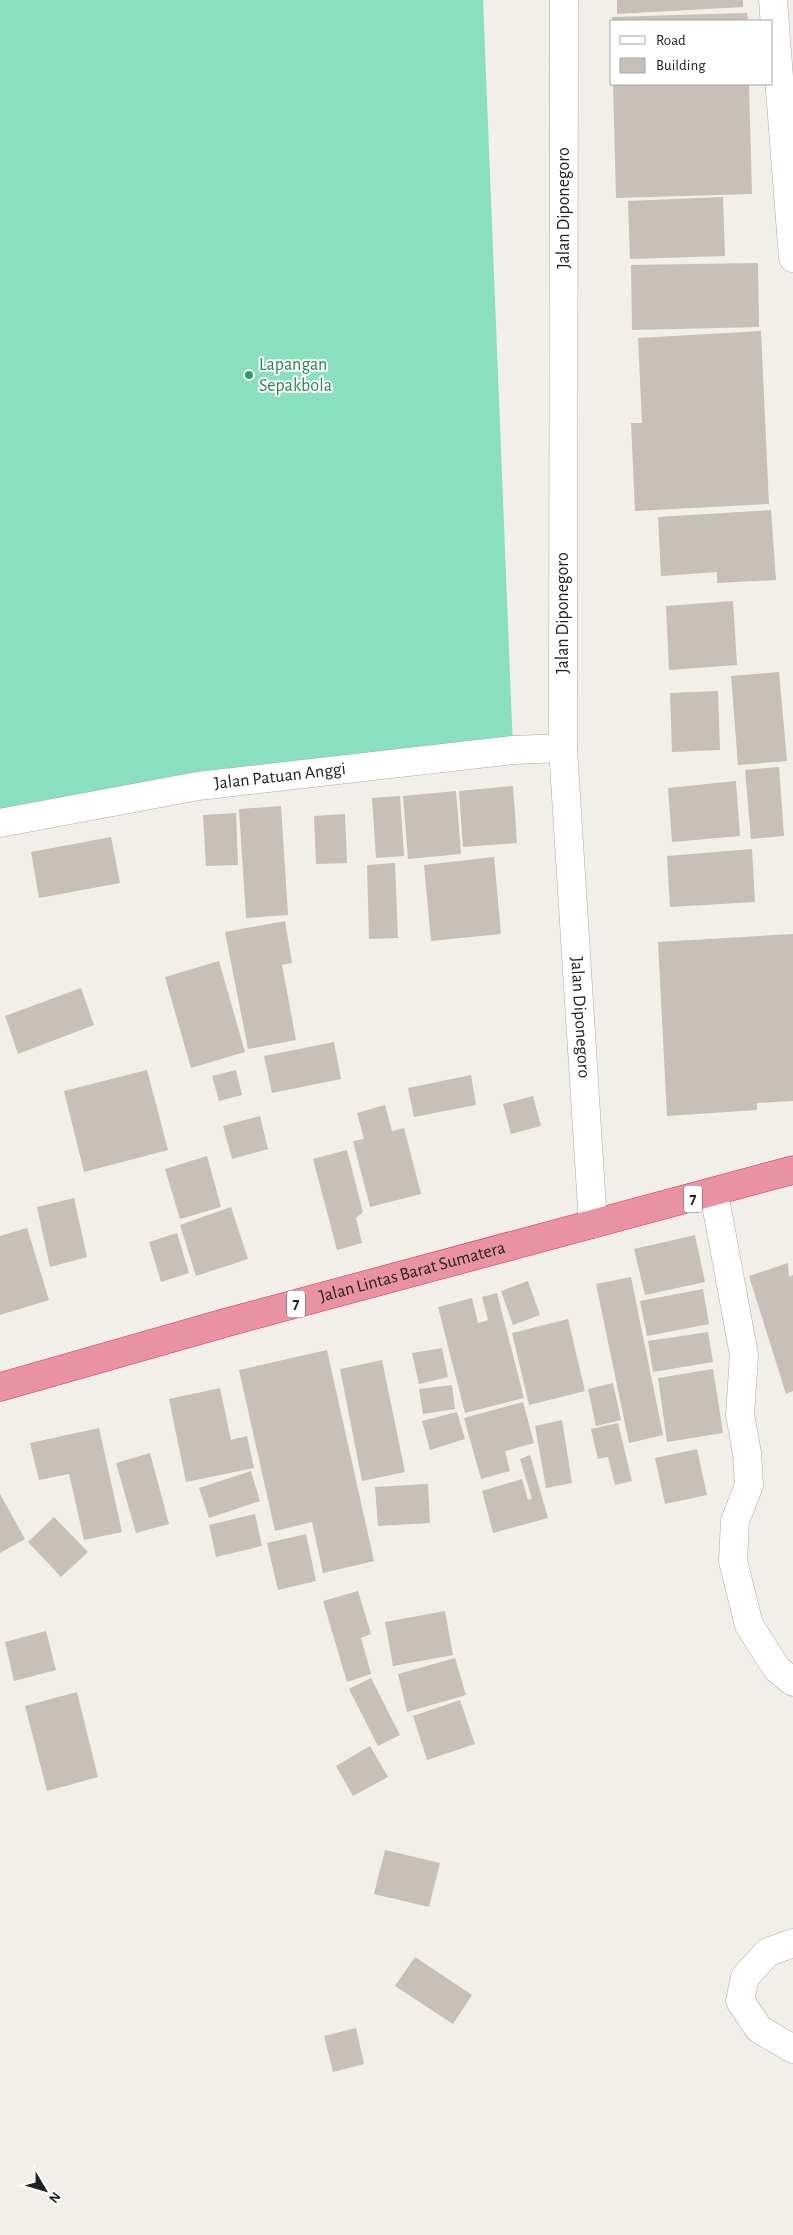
<svg xmlns="http://www.w3.org/2000/svg" width="793" height="2235" viewBox="0 0 793 2235" font-family="'Alegreya Sans',sans-serif">
<style>
.pitch{fill:#88e0be}
.building{fill:#c7bfb8}
.lines{fill:none;stroke-linecap:round;stroke-linejoin:round}
.minor-casing{stroke:#a9a9a9;stroke-width:29}
.highway-casing{stroke:#dc2a67;stroke-width:29}
.minor{stroke:#fff;stroke-width:28}
.highway{stroke:#e892a2;stroke-width:28}
.leisure-dot{fill:#2e9e5b;stroke:#fff;stroke-width:2}
.labels{text-anchor:middle;dominant-baseline:central;stroke-width:4;stroke-linejoin:round;paint-order:stroke}
.shield{fill:#fff;stroke:#646464;stroke-width:1}
.shield-label{font-size:16px;font-weight:bold;fill:#222}
.street-label{font-size:18px;fill:#222;stroke:#fff}
.leisure-label{font-size:18px;fill:#27864d;stroke:#fff;text-anchor:start}
</style>
<rect width="100%" height="100%" fill="#f2efe9"/>
<polygon class="pitch" points="0,0 483,0 513,750 0,823"/>
<g class="building">
<polygon points="617,0 743,0 743,7 617,14"/>
<polygon points="747,13 748,21 612,21 612,17"/>
<polygon points="613,84 749,84 752,194 616,198"/>
<polygon points="723,197 725,256 630,259 628,201"/>
<polygon points="758,263 759,327 632,330 631,265"/>
<polygon points="761,331 769,504 635,511 631,423 642,423 638,338"/>
<polygon points="771,510 776,580 717,583 717,572 661,576 658,517"/>
<polygon points="733,601 737,665 669,670 666,606"/>
<polygon points="779,672 787,761 738,765 731,676"/>
<polygon points="718,691 720,750 672,752 670,693"/>
<polygon points="779,767 784,836 751,839 745,770"/>
<polygon points="736,781 740,836 672,842 668,788"/>
<polygon points="513,786 517,843 463,847 459,791"/>
<polygon points="456,791 461,854 408,859 403,796"/>
<polygon points="400,796 404,856 376,858 372,798"/>
<polygon points="281,806 288,915 246,918 239,809"/>
<polygon points="236,813 238,865 206,866 203,815"/>
<polygon points="345,814 347,863 316,864 314,816"/>
<polygon points="111,837 120,883 39,898 31,852"/>
<polygon points="752,849 755,902 670,907 667,856"/>
<polygon points="494,857 501,934 431,941 424,865"/>
<polygon points="395,863 398,938 369,939 367,865"/>
<polygon points="285,921 292,963 282,965 296,1040 248,1049 225,932"/>
<polygon points="793,934 793,1101 757,1103 757,1110 667,1116 658,942"/>
<polygon points="219,961 245,1052 191,1068 165,977"/>
<polygon points="81,988 94,1025 18,1054 5,1016"/>
<polygon points="334,1042 341,1079 272,1093 264,1056"/>
<polygon points="147,1070 168,1150 84,1172 64,1091"/>
<polygon points="236,1070 242,1095 219,1101 212,1076"/>
<polygon points="471,1075 476,1105 414,1117 408,1088"/>
<polygon points="533,1096 541,1126 511,1134 503,1104"/>
<polygon points="385,1105 392,1131 404,1128 421,1194 370,1207 353,1141 364,1139 357,1113"/>
<polygon points="260,1116 268,1149 232,1159 223,1126"/>
<polygon points="347,1150 363,1212 356,1218 362,1243 337,1250 313,1159"/>
<polygon points="207,1156 221,1207 180,1219 165,1169"/>
<polygon points="74,1198 87,1257 50,1267 37,1207"/>
<polygon points="231,1207 248,1259 196,1276 180,1225"/>
<polygon points="27,1228 49,1300 0,1315 0,1236"/>
<polygon points="177,1233 189,1273 161,1282 149,1242"/>
<polygon points="695,1235 705,1282 645,1295 634,1249"/>
<polygon points="788,1263 789,1277 793,1275 793,1391 786,1394 749,1276"/>
<polygon points="631,1277 663,1435 629,1443 596,1284"/>
<polygon points="528,1281 540,1315 513,1325 501,1291"/>
<polygon points="703,1289 709,1324 647,1336 640,1301"/>
<polygon points="497,1293 524,1398 465,1413 438,1307 472,1298 478,1323 488,1320 482,1297"/>
<polygon points="568,1319 585,1391 529,1405 512,1333"/>
<polygon points="708,1332 713,1362 653,1372 648,1341"/>
<polygon points="442,1348 448,1377 419,1384 412,1353"/>
<polygon points="327,1350 374,1561 323,1573 312,1522 275,1531 239,1370"/>
<polygon points="382,1360 405,1472 362,1481 340,1369"/>
<polygon points="713,1369 723,1433 667,1442 658,1378"/>
<polygon points="613,1383 621,1420 596,1426 588,1389"/>
<polygon points="452,1385 455,1409 423,1414 419,1389"/>
<polygon points="220,1388 231,1440 247,1436 254,1468 186,1482 169,1399"/>
<polygon points="523,1402 534,1443 505,1451 510,1471 481,1479 464,1418"/>
<polygon points="457,1412 465,1439 430,1450 422,1421"/>
<polygon points="562,1420 572,1483 546,1488 535,1426"/>
<polygon points="618,1423 632,1481 615,1485 608,1457 598,1459 591,1429"/>
<polygon points="99,1428 122,1532 84,1540 69,1474 39,1480 30,1443"/>
<polygon points="697,1449 707,1495 665,1504 655,1458"/>
<polygon points="150,1453 169,1524 136,1533 116,1463"/>
<polygon points="530,1455 548,1518 493,1533 482,1491 522,1479 528,1500 532,1499 520,1459"/>
<polygon points="251,1471 260,1501 209,1518 199,1488"/>
<polygon points="428,1484 430,1523 378,1526 375,1487"/>
<polygon points="0,1494 25,1539 0,1553"/>
<polygon points="255,1514 262,1546 216,1557 209,1525"/>
<polygon points="54,1517 88,1552 61,1577 28,1542"/>
<polygon points="306,1534 316,1581 278,1590 267,1543"/>
<polygon points="358,1591 371,1634 361,1638 371,1674 347,1682 323,1601"/>
<polygon points="445,1611 453,1655 393,1666 385,1622"/>
<polygon points="46,1631 56,1670 14,1681 5,1642"/>
<polygon points="455,1658 466,1695 407,1712 398,1674"/>
<polygon points="371,1678 400,1735 378,1746 349,1689"/>
<polygon points="77,1692 98,1777 47,1791 25,1706"/>
<polygon points="460,1700 475,1744 427,1760 413,1716"/>
<polygon points="370,1746 388,1777 353,1796 336,1766"/>
<polygon points="385,1850 440,1863 429,1907 374,1894"/>
<polygon points="415,1957 472,1995 453,2024 395,1986"/>
<polygon points="356,2028 364,2064 333,2072 324,2036"/>
</g>
<g class="lines">
<defs>
<g id="minor">
<path id="s1" d="M564,0L563,748L593,1224"/>
<polyline points="773,0 793,258"/>
<path id="s2" d="M0,823L198,786L513,750L563,748"/>
<polyline points="714,1193 744,1355 740,1415 747,1453 749,1485 735,1521 733,1561 749,1625 777,1669 793,1682"/>
<polyline points="793,1943 768,1952 745,1977 740,2001 759,2029 793,2049"/>
</g>
<g id="highway">
<path id="s3" d="M0,1387L228,1322L793,1170"/>
</g>
</defs>
<use href="#minor" class="minor-casing"/>
<use href="#highway" class="highway-casing"/>
<use href="#minor" class="minor"/>
<use href="#highway" class="highway"/>
</g>
<circle class="leisure-dot" cx="249" cy="375" r="5"/>
<g class="labels">
<g class="shield">
<rect x="684" y="1185.5" width="18" height="27" rx="4"/>
<rect x="287" y="1290.5" width="18" height="27" rx="4"/>
</g>
<g class="shield-label">
<text x="693" y="1199">7</text>
<text x="296" y="1304">7</text>
</g>
<g class="street-label">
<text transform="translate(564 208) rotate(-90)">Jalan Diponegoro</text>
<text transform="translate(563 613) rotate(-90)">Jalan Diponegoro</text>
<text stroke="none"><textPath href="#s2" startOffset="284">Jalan Patuan Anggi</textPath></text>
<text stroke="none"><textPath href="#s1" startOffset="1018">Jalan Diponegoro</textPath></text>
<text stroke="none"><textPath href="#s3" startOffset="428">Jalan Lintas Barat Sumatera</textPath></text>
</g>
<g class="leisure-label">
<text x="259" y="365">Lapangan<tspan x="259" dy="21">Sepakbola</tspan></text>
</g>
</g>
<rect x="610" y="20" width="162" height="65" fill="#ffffff" stroke="#a7a7a7"/>
<rect x="620" y="36" width="25" height="8" fill="#ffffff" stroke="#a7a7a7"/>
<text x="656" y="45" font-size="15" fill="#222222">Road</text>
<rect x="620" y="58" width="25" height="15" fill="#c7bfb8" stroke="#a7a7a7"/>
<text x="656" y="70" font-size="15" fill="#222222">Building</text>
<g transform="translate(45 2190) rotate(128)" stroke="#ffffff" stroke-width="4" paint-order="stroke">
<path d="M0-4L9 19L0 12L-9 19Z" fill="#222222"/>
<text y="-8" font-size="14" font-weight="bold" text-anchor="middle" fill="#222222">N</text>
</g>
</svg>
